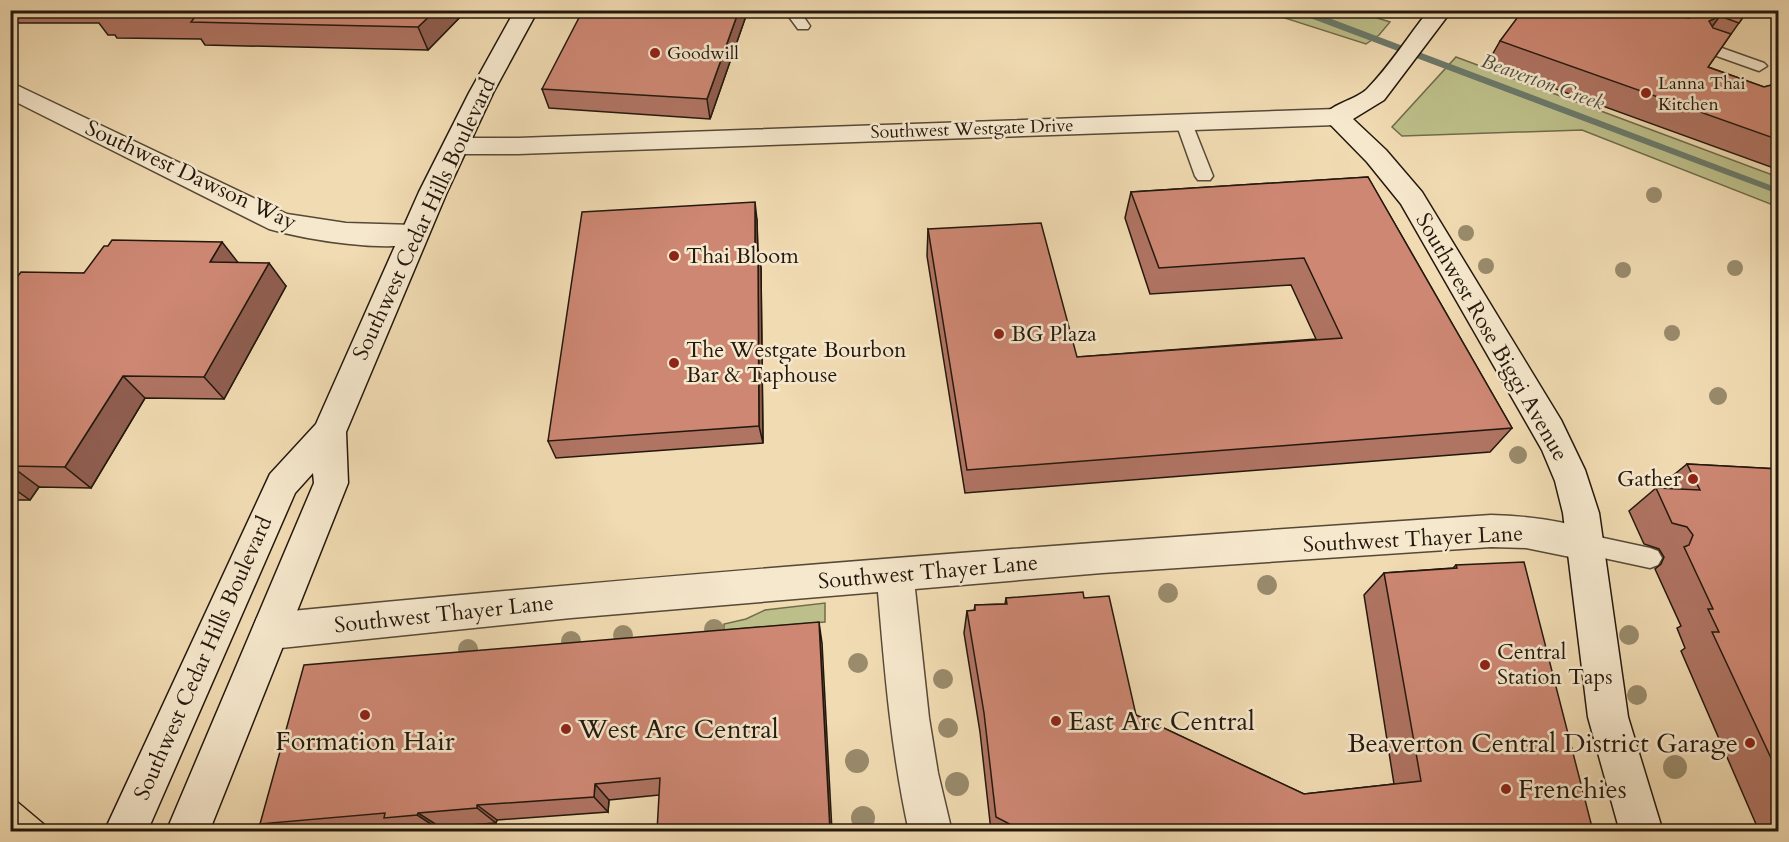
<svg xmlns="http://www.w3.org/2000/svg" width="1789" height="842" viewBox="0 0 1789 842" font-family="Cardo,serif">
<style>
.green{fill:#bdbf8a;stroke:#706c4c;stroke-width:1.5}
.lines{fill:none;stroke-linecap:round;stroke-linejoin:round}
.stream{fill:#6b7a6b;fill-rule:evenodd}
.lane-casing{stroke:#564936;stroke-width:3}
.street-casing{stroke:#564936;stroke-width:3}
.secondary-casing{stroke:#23180d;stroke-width:3}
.lane{fill:#f6e8cd;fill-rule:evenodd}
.street{fill:#f6e8cd;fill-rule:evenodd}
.secondary{fill:#f6e8cd;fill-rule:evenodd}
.tram{stroke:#23180d;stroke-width:1.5}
.tree{fill:#998b6c}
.wall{fill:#b07463;stroke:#23180d;stroke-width:1.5}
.shaded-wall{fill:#905e50;stroke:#23180d;stroke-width:1.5}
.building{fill:#cd8773;stroke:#23180d;stroke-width:1.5}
.poi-dot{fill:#8f2418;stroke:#f6e8cd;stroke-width:2}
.labels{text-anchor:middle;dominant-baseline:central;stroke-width:5;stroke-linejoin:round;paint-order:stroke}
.far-poi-label{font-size:18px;fill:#23180d;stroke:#f6e8cd;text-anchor:start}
.far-street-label{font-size:18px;fill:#23180d;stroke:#f6e8cd}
.far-water-label{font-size:20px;font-style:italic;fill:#4d5144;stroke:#f6e8cd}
.street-label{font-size:22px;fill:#23180d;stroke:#f6e8cd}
.poi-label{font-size:22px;fill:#23180d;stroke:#f6e8cd;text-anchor:start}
.near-poi-label{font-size:27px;fill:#23180d;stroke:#f6e8cd;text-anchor:start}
</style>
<rect width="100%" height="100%" fill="#f1dbb2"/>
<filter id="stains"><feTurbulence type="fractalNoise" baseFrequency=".00333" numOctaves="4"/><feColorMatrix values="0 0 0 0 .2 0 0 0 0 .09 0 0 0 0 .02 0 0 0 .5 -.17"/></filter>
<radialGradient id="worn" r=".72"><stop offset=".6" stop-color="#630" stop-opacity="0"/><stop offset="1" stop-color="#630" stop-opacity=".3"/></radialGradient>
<g class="green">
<polygon points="1218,11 1355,11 1390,22 1379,35 1366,44 1269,13 1244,15"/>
<polygon points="1456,57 1778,177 1778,207 1582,130 1402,136 1392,127"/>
<polygon points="825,603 825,622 724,630 724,624 746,619 765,610"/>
</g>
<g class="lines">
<polygon class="stream" points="1289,10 1313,12 1778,188 1778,194"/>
<defs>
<g id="lane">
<polygon points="784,10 799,10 810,26 808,29 798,29"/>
<polygon points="1702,41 1764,63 1767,66 1759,71 1697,49 1694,46 1697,43"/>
<polygon points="1184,118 1192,123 1213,176 1210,180 1198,180 1195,176 1176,123"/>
<polygon points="1585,534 1650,548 1658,551 1662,558 1658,565 1650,568 1585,554 1577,551 1574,544 1577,537"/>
</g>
<g id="street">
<path d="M10,82L287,214L346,223L414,225L424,228L428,235L424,242C387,253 307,240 269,229L10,99Z"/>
<polygon points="1336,109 1345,111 1349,117 1345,123 1336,125 518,154 456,154 447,152 443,146 447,140 456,138 518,138"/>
<path d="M1491,515C1527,516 1564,520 1598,533L1603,544L1598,555L1585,560L1526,548L1491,547L1102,573L915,589L929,718L938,773L952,832H909C891,750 885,675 878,592L571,618L271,649L257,644L252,631L257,618L271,613C677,573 1084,542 1491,515Z"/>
</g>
<g id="secondary">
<polygon points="515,10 538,10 493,93 447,192 346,432 348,483 209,832 166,832 314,483 313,473 295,493 147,832 104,832 270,474 316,424 419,192 469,93"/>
<path d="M1429,10H1452L1384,100L1353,119L1386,150L1422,192L1561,420L1585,470L1599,513L1628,717L1663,832H1620L1588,717L1563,513L1555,481L1542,450L1401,204L1367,162L1323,117C1332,103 1354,101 1367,89C1389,67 1409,35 1429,10Z"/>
</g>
</defs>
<use href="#lane" class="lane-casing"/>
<use href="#street" class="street-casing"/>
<use href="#secondary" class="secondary-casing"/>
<use href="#lane" class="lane"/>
<use href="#street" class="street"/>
<use href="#secondary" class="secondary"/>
<polyline class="tram" points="10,795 54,832"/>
</g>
<g class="tree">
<circle cx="1654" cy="195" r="8"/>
<circle cx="1466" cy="233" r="8"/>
<circle cx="1486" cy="266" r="8"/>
<circle cx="1735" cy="268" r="8"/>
<circle cx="1623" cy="270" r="8"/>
<circle cx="1672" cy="333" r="8"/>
<circle cx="1718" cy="396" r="9"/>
<circle cx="1518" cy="455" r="9"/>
<circle cx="1267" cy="585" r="10"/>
<circle cx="1168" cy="593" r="10"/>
<circle cx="714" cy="629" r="10"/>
<circle cx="623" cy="635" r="10"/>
<circle cx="1629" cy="635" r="10"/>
<circle cx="571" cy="641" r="10"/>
<circle cx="468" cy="649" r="10"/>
<circle cx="858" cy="663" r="10"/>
<circle cx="943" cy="679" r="10"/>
<circle cx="1637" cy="695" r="10"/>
<circle cx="948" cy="728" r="10"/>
<circle cx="857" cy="761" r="12"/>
<circle cx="1675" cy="767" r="12"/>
<circle cx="957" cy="784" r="12"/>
<circle cx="863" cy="818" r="12"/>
</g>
<g class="wall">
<polygon points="10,10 467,10 428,50 205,45 201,39 117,38 115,35 108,35 99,23 10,23"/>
<polygon points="1559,10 1748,10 1708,67 1764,87 1779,83 1779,170 1487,64 1500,41 1555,15"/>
<polygon points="747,13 710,119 549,108 542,89"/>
<polygon points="1368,177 1512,428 1490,452 965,493 927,256 928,229 1077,357 1316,339 1291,285 1150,294 1125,218 1131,192"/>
<polygon points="757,220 758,250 761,268 763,443 556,458 548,441"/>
<polygon points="237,262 286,286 224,399 145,398 91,488 39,487 30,500 10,500 10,286 84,273"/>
<polygon points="1687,464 1779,469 1779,831 1759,831 1681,651 1685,648 1677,628 1681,626 1655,569 1661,564 1664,557 1659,549 1644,544 1629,511 1656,488 1660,489 1659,487"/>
<polygon points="1456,565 1593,831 991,831 980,732 964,633 967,611 974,611 975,605 1005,604 1006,598 1084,598 1136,715 1304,794 1394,784 1364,595 1384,573 1453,568"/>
<polygon points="822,643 659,795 609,800 608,812 497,820 496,823 440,827 440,830 422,831 406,831 400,828 364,831 276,831 260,824"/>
</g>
<g class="shaded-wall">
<polygon points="436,10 467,10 428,50 418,27"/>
<polygon points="739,10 755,10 747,13 710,119 707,99"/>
<polygon points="1720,16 1703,39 1709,21"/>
<polygon points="755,202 757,220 758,268 755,250"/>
<polygon points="222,242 240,265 210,262"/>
<polygon points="758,250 761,268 763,443 759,426"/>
<polygon points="269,263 286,286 224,399 204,377"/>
<polygon points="123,376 145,398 91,488 65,467"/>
<polygon points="11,466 39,487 30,500 10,486 10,467"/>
<polygon points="819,622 822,643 832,831 830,831"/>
<polygon points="595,784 609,800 608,812 594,797"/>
<polygon points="477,805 497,820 496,823 477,808"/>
<polygon points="418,813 440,827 440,830 417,815"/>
</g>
<g class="building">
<polygon points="93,10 436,10 418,27 191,22 195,17 101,15 104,12 91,12"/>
<polygon points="583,10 739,10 707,99 542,89"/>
<polygon points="1523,10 1541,10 1555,15 1559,10 1665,10 1682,17 1689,18 1696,14 1695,10 1748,10 1739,23 1720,16 1709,21 1713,28 1731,34 1708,67 1764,87 1779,83 1779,140 1500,41"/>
<polygon points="1368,177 1512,428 967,470 928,229 1041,223 1077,357 1342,338 1304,258 1159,268 1131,192"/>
<polygon points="755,202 755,250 758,250 759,426 548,441 582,212"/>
<polygon points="112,240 222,242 210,262 269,263 204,377 123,376 65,467 11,466 10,467 10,286 21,272 84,273 104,246 108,246"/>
<polygon points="1687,464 1779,469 1779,775 1712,632 1719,632 1708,609 1713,609 1684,547 1689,545 1693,535 1687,527 1672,523 1656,488 1700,490"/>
<polygon points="1524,562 1593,831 1023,831 996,817 984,713 967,611 975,610 975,605 1007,604 1006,598 1083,592 1084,598 1109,596 1136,715 1304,794 1421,781 1384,573 1457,568 1456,565"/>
<polygon points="819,622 830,831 657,831 660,778 595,784 594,797 477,805 477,808 418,813 417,815 384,818 385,813 260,824 304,665"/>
</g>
<g class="poi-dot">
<circle cx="655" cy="53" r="6"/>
<circle cx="1646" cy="93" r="6"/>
<circle cx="674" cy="256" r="6"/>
<circle cx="999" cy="334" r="6"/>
<circle cx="674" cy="363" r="6"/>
<circle cx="1693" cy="479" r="6"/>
<circle cx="1485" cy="665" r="6"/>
<circle cx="365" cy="715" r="6"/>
<circle cx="1056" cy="721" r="6"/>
<circle cx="566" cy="729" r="6"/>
<circle cx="1750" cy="743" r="6"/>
<circle cx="1506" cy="789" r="6"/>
</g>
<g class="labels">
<g class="far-poi-label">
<text x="667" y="53">Goodwill</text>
<text x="1658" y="83">Lanna Thai<tspan x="1658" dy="21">Kitchen</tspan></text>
</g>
<g class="far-street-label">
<text transform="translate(972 129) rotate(-2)">Southwest Westgate Drive</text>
</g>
<g class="far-water-label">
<text transform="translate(1543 82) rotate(20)">Beaverton Creek</text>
</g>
<g class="street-label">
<text transform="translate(191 175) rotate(25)">Southwest Dawson Way</text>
<text transform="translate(424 219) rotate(-65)">Southwest Cedar Hills Boulevard</text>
<text transform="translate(1492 337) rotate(60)">Southwest Rose Biggi Avenue</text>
<text transform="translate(1413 539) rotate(-3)">Southwest Thayer Lane</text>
<text transform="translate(928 572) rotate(-5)">Southwest Thayer Lane</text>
<text transform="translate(444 614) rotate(-6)">Southwest Thayer Lane</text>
<text transform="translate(203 658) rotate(-66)">Southwest Cedar Hills Boulevard</text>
</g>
<g class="poi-label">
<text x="686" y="256">Thai Bloom</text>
<text x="1011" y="334">BG Plaza</text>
<text x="686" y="350">The Westgate Bourbon<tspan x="686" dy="25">Bar &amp; Taphouse</tspan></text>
<text x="1681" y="479" text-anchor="end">Gather</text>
<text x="1497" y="652">Central<tspan x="1497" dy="25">Station Taps</tspan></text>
</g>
<g class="near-poi-label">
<text x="1068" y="721">East Arc Central</text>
<text x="578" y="729">West Arc Central</text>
<text x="365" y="741" text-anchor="middle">Formation Hair</text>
<text x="1738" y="743" text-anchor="end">Beaverton Central District Garage</text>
<text x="1518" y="789">Frenchies</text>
</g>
</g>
<rect width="1789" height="842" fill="none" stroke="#f1dbb2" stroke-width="36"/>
<rect x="12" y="12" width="1765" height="818" fill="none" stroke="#23180d" stroke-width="3"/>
<rect x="18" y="18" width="1753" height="806" fill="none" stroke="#23180d" stroke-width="1.5"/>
<rect width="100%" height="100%" filter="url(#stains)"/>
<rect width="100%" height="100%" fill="url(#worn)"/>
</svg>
